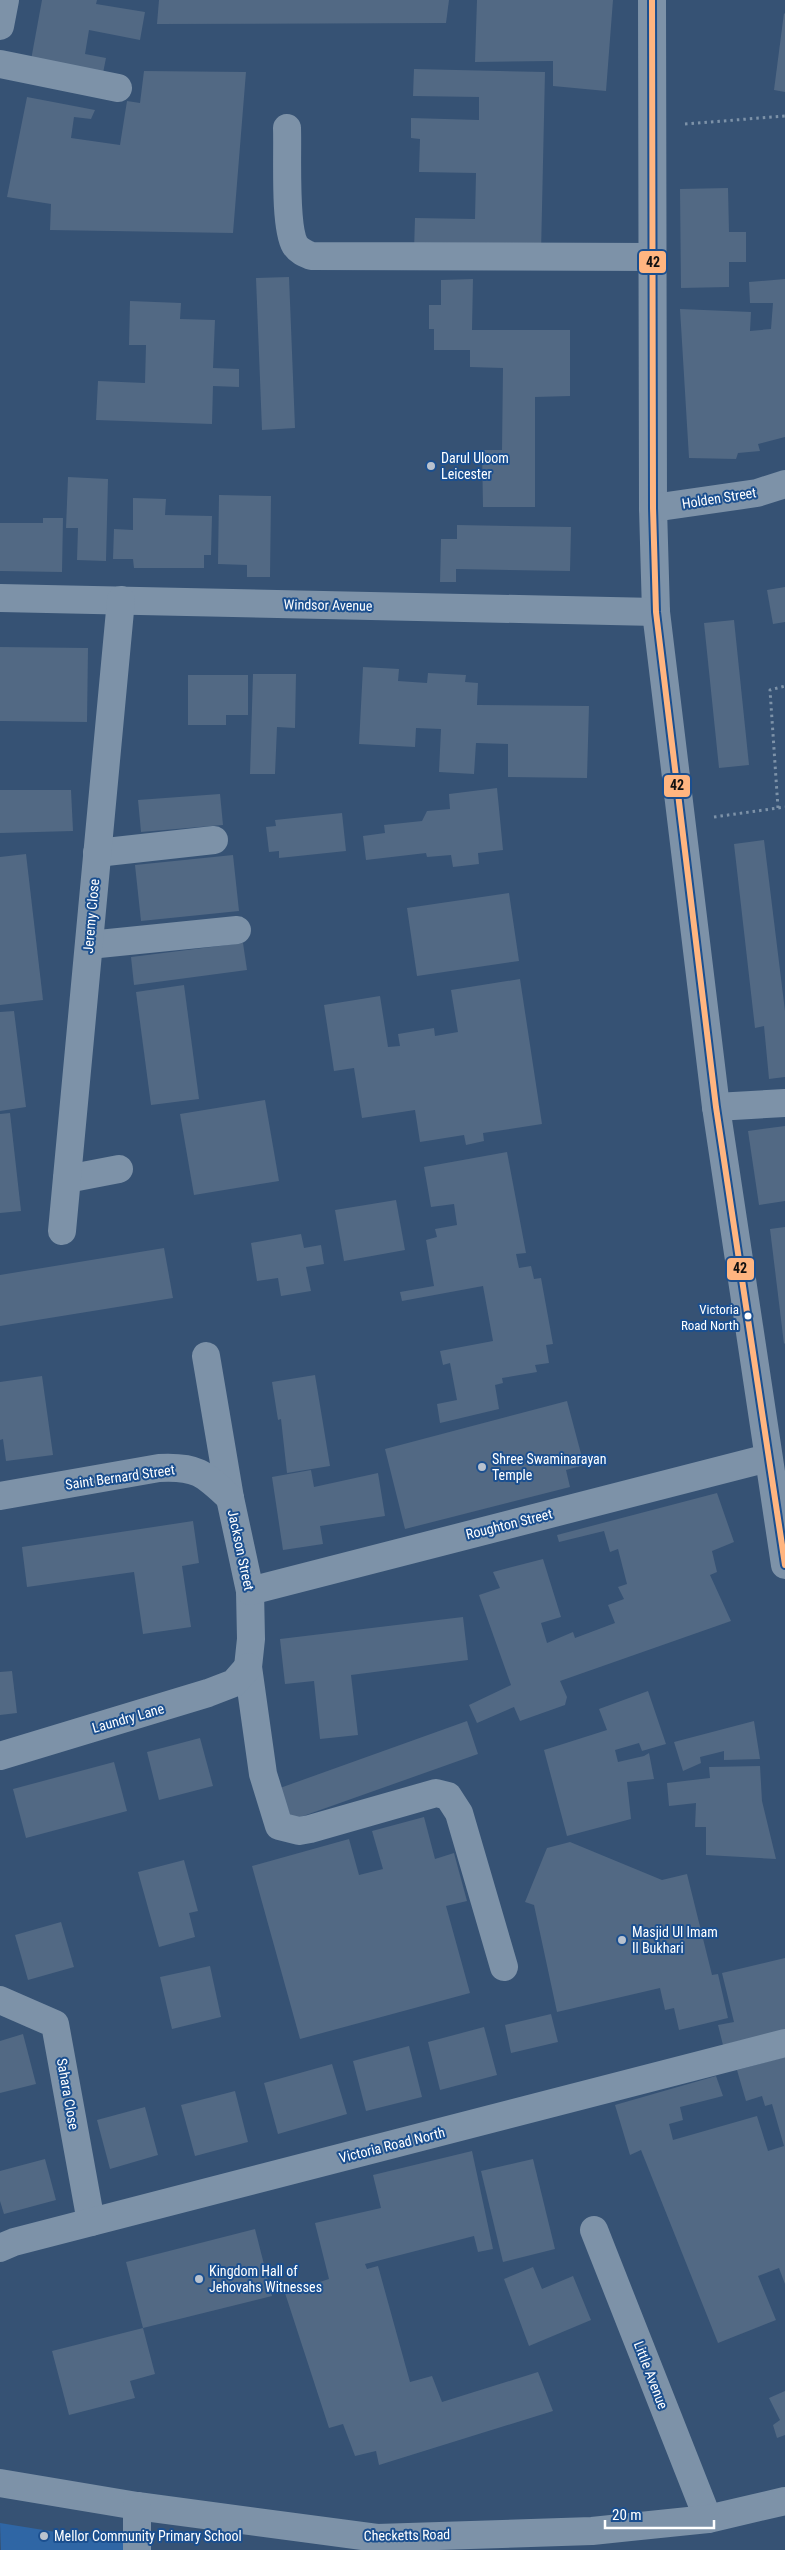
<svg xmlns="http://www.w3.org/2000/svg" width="785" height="2550" viewBox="0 0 785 2550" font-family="'Roboto Condensed',sans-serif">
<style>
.green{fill:#2f66a5}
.building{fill:#526984}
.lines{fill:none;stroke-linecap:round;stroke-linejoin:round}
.path{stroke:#7d92a8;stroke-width:3;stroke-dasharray:2.5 4;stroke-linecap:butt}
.minor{stroke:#7d92a8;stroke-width:28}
.bus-1-casing{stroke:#1b4f8f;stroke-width:10}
.bus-1{stroke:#ffb580;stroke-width:6}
.poi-dot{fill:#b9c2ce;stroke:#1b4f8f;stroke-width:2}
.bus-dot{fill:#fff;stroke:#1b4f8f;stroke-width:2}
.labels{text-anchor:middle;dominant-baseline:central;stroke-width:4;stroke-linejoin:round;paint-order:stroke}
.bus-label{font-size:13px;fill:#fff;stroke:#1b4f8f;text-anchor:end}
.poi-label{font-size:14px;fill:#fff;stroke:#1b4f8f;text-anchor:start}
.street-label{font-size:14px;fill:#fff;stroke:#1b4f8f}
.line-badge{stroke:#1b4f8f;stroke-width:2}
.pale-badge-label{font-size:14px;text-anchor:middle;font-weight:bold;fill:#111}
</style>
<rect width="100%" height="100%" fill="#365274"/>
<polygon class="green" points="0,2523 124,2543 124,2550 1,2550"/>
<g class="building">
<polygon points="42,0 97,0 96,4 145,12 140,40 89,30 85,54 106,58 103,73 31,60"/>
<polygon points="159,0 449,0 446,23 157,24"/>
<polygon points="477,0 613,0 606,91 553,86 553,61 475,62"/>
<polygon points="784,13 785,14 785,92 774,90"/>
<polygon points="414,69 545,72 541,253 414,251 415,218 475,219 476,173 419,172 420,139 411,138 411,118 479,120 479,97 413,96"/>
<polygon points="144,71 246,72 233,233 50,230 51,204 7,197 27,97 95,110 91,119 74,117 71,138 120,145 127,101 140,103"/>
<polygon points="728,188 729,232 746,232 746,262 729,262 729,287 681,288 680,189"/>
<polygon points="289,277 295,428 262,430 256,278"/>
<polygon points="473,279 472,330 570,330 570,396 535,397 535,507 483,507 482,450 502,450 503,368 470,367 470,350 434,350 434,329 429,329 429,305 441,305 441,280"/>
<polygon points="785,279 785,437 758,444 760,451 738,453 736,459 689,458 680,309 751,312 750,331 771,329 773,303 750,303 749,282"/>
<polygon points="130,301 181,303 180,319 215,320 213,368 239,369 239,387 213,386 212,424 96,420 98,381 145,383 146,345 129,345"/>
<polygon points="68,477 108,479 106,561 77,560 78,528 66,528"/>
<polygon points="219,495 271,496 270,577 247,577 247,565 218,564"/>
<polygon points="133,498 166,499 165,515 212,516 211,555 204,555 204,568 134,568 133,559 113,559 114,529 133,530"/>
<polygon points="43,518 63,518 62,572 0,571 0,523 43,523"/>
<polygon points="457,525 571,527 570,571 456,569 456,582 440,582 441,539 457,539"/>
<polygon points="785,587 785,622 773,624 767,590"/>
<polygon points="734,620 749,765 719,768 704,623"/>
<polygon points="0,647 88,648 87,722 0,721"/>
<polygon points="363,667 399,669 398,681 427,683 428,673 466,675 465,682 478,683 477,705 589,706 587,778 508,777 508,744 476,743 474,774 439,772 441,729 416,728 415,747 359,744"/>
<polygon points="253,674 296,674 295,728 277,727 275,774 250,774"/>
<polygon points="188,675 248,675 248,715 226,715 226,725 188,725"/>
<polygon points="497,788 503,850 478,853 479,864 453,867 451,855 427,857 426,853 366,860 363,836 385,833 384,825 422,821 427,811 450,809 449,794"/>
<polygon points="0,790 71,790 73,831 0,833"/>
<polygon points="220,794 223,825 141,832 138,800"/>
<polygon points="342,813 346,851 279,858 279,851 269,852 266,827 276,826 275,820"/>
<polygon points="764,840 785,1011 785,1077 769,1079 764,1026 755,1028 734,844"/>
<polygon points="26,854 43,1000 0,1005 0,857"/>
<polygon points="233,855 239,911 141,921 135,865"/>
<polygon points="509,893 519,961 417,976 407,908"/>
<polygon points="243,943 247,970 134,985 131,957"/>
<polygon points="520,979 542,1124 483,1133 484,1141 466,1145 464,1135 420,1142 415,1110 362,1118 354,1068 334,1071 324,1005 380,996 388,1047 400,1046 398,1034 434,1028 435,1036 458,1032 451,990"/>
<polygon points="184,985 199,1099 151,1105 136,992"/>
<polygon points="14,1011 26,1107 0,1111 0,1012"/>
<polygon points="265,1100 279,1181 194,1195 180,1114"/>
<polygon points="10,1113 21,1211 0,1213 0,1114"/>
<polygon points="785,1126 785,1201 759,1205 748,1131"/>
<polygon points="507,1152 526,1253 516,1254 519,1268 531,1266 534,1279 541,1278 553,1344 546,1345 549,1363 535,1365 537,1372 502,1378 503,1383 495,1385 499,1409 440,1423 437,1404 457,1400 450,1363 443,1365 440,1351 493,1341 483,1286 402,1301 400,1292 434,1286 426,1240 437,1237 435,1229 457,1225 454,1204 431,1207 424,1167"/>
<polygon points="396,1200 405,1250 344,1261 335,1210"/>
<polygon points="785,1227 785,1343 784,1344 770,1229"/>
<polygon points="301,1234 304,1248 321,1245 324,1264 306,1267 311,1291 281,1296 278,1278 257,1281 251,1243"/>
<polygon points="164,1248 173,1298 0,1326 0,1275"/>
<polygon points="315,1375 330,1466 287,1473 281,1419 278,1420 272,1382"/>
<polygon points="42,1376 53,1455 6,1461 3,1439 0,1440 0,1382"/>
<polygon points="567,1401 584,1465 566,1470 570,1487 405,1529 385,1449"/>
<polygon points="311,1470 314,1487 378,1473 385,1516 320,1526 323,1544 283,1550 272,1477"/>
<polygon points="717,1493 734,1542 712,1551 717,1572 710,1575 731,1621 560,1681 567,1697 565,1705 520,1721 514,1707 477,1723 469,1705 511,1685 479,1595 500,1588 493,1572 543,1559 561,1617 541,1623 547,1643 573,1632 575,1638 615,1623 608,1605 624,1599 618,1587 627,1584 618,1549 610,1552 604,1531 559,1542 557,1535"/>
<polygon points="193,1521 199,1563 182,1566 191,1627 143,1634 134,1572 27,1587 22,1547"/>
<polygon points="463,1617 468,1660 351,1675 358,1735 320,1739 314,1681 285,1684 280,1639"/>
<polygon points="12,1671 17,1713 0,1715 0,1672"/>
<polygon points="648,1691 666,1744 642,1751 639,1743 615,1750 618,1762 644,1756 649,1753 654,1779 627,1782 631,1819 567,1836 544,1750 607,1730 599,1709"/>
<polygon points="467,1721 478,1754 292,1820 280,1788"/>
<polygon points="754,1721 760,1759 724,1760 724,1751 700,1757 701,1763 683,1771 674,1742"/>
<polygon points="200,1738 213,1786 159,1800 147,1752"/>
<polygon points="114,1762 127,1811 26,1838 13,1789"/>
<polygon points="760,1766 762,1801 776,1859 706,1855 706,1827 695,1827 696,1803 669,1806 667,1783 710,1778 709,1767"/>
<polygon points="424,1817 435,1859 454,1853 467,1901 446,1906 470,1993 300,2039 252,1866 349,1839 359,1875 383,1869 372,1831"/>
<polygon points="570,1842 662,1880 687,1874 712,1975 718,1974 728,2018 679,2030 674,2008 665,2010 660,1988 557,2012 534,1905 525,1902 547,1848"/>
<polygon points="184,1860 198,1911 189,1913 195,1937 159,1947 138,1872"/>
<polygon points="61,1922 74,1967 28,1980 15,1935"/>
<polygon points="785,1958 785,2030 723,2045 718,2025 734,2022 722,1973"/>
<polygon points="210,1966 221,2017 172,2029 160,1977"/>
<polygon points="551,2014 558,2042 511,2053 505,2025"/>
<polygon points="484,2027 497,2075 440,2090 428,2042"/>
<polygon points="23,2034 36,2084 0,2093 0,2041"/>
<polygon points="409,2046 422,2097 366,2111 353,2061"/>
<polygon points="785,2057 785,2284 779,2268 758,2276 776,2320 718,2343 641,2150 630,2155 615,2105 716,2076 723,2096 680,2107 683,2120 669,2124 673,2140 757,2116 768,2151 784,2146 772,2104 765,2106 762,2096 746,2101 737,2070"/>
<polygon points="332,2064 347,2114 278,2134 264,2083"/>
<polygon points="235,2091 248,2142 195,2156 181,2105"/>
<polygon points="145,2107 158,2155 110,2169 97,2120"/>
<polygon points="472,2151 493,2249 478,2252 474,2236 365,2264 367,2269 378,2266 410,2382 432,2376 442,2402 538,2372 553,2411 379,2465 376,2451 355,2456 343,2424 329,2428 285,2293 329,2279 315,2223 381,2208 373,2175"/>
<polygon points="45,2159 56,2200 4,2214 0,2201 0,2171"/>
<polygon points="533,2159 555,2249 503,2262 481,2171"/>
<polygon points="255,2229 272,2296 143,2328 126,2262"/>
<polygon points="533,2267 542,2289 573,2276 591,2320 529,2346 504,2279"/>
<polygon points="143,2328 155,2374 130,2381 135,2398 69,2415 52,2351"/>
<polygon points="785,2391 785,2435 777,2438 773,2425 780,2420 769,2398"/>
</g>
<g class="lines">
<g class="path">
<polyline points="685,124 785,116"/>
<polyline points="778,808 770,690 785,686"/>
<polyline points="714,817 785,807"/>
</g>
<g class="minor">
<polyline points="652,0 653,508 656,612 716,1107 785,1565"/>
<polyline points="0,26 5,0"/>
<polyline points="0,64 118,88"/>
<path d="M287,128C288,153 284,226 295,245C299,251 304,253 311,256L653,257"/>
<polyline points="653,508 757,493 785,484"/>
<polyline points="0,598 656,612"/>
<polyline points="97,853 214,840"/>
<polyline points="89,945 237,930"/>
<polyline points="716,1107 785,1103"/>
<polyline points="67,1179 119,1169"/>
<polyline points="62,1231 121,600"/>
<polyline points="206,1356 230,1498 250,1591 251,1639 248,1667 263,1774 279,1826 299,1831 310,1829 436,1793 448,1796 459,1813 504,1967"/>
<path d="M0,1496L159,1468C196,1466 204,1473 230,1498"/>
<polyline points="250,1591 768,1458"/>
<polyline points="0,1756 208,1693 234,1683 248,1667"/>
<polyline points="0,2000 55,2024 91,2222"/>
<polyline points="594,2230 708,2519"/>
<polyline points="0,2248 14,2242 785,2043"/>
<polyline points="0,2483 137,2506 377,2538 592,2531 708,2519 785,2501"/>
<polyline points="137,2550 137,2506"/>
</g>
<defs>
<polyline id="bus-1" points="652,0 653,508 656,612 716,1107 785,1565"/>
</defs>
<use href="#bus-1" class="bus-1-casing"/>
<use href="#bus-1" class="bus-1"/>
</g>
<g class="poi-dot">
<circle cx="431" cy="466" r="5"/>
<circle cx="482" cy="1467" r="5"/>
<circle cx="622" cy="1940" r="5"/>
<circle cx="199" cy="2279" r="5"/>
<circle cx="44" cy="2536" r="5"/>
</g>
<circle class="bus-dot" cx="748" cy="1316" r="4.5"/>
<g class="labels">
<g class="bus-label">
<text x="739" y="1309">Victoria<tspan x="739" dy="16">Road North</tspan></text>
</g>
<g class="poi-label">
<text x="441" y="458">Darul Uloom<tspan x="441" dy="16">Leicester</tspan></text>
<text x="492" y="1459">Shree Swaminarayan<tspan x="492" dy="16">Temple</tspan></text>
<text x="632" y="1932">Masjid Ul Imam<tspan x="632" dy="16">Il Bukhari</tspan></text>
<text x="209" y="2271">Kingdom Hall of<tspan x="209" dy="16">Jehovahs Witnesses</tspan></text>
<text x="54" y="2536">Mellor Community Primary School</text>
</g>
<g class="street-label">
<text transform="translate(719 498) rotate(-9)">Holden Street</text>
<text transform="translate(328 605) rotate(1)">Windsor Avenue</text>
<text transform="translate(91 916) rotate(-85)">Jeremy Close</text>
<text transform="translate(120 1477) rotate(-8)">Saint Bernard Street</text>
<text transform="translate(509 1524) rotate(-14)">Roughton Street</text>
<text transform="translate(241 1550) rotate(78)">Jackson Street</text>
<text transform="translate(128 1718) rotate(-16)">Laundry Lane</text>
<text transform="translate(68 2094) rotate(80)">Sahara Close</text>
<text transform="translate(392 2145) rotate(-14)">Victoria Road North</text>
<text transform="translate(651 2375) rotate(69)">Little Avenue</text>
<text transform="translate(407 2535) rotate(-1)">Checketts Road</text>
</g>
</g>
<g class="line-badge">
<rect x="638" y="250" width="29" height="24" rx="5" fill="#ffb580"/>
<rect x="663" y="774" width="28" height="24" rx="5" fill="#ffb580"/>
<rect x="726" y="1257" width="29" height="24" rx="5" fill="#ffb580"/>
</g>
<g class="pale-badge-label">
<text x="653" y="267">42</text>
<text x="677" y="790">42</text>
<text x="740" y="1273">42</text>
</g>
<path d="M605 2520v8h109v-8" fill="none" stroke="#ffffff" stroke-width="2.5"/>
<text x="612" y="2520" font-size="15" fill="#ffffff" stroke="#1b4f8f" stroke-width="4" paint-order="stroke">20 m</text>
</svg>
